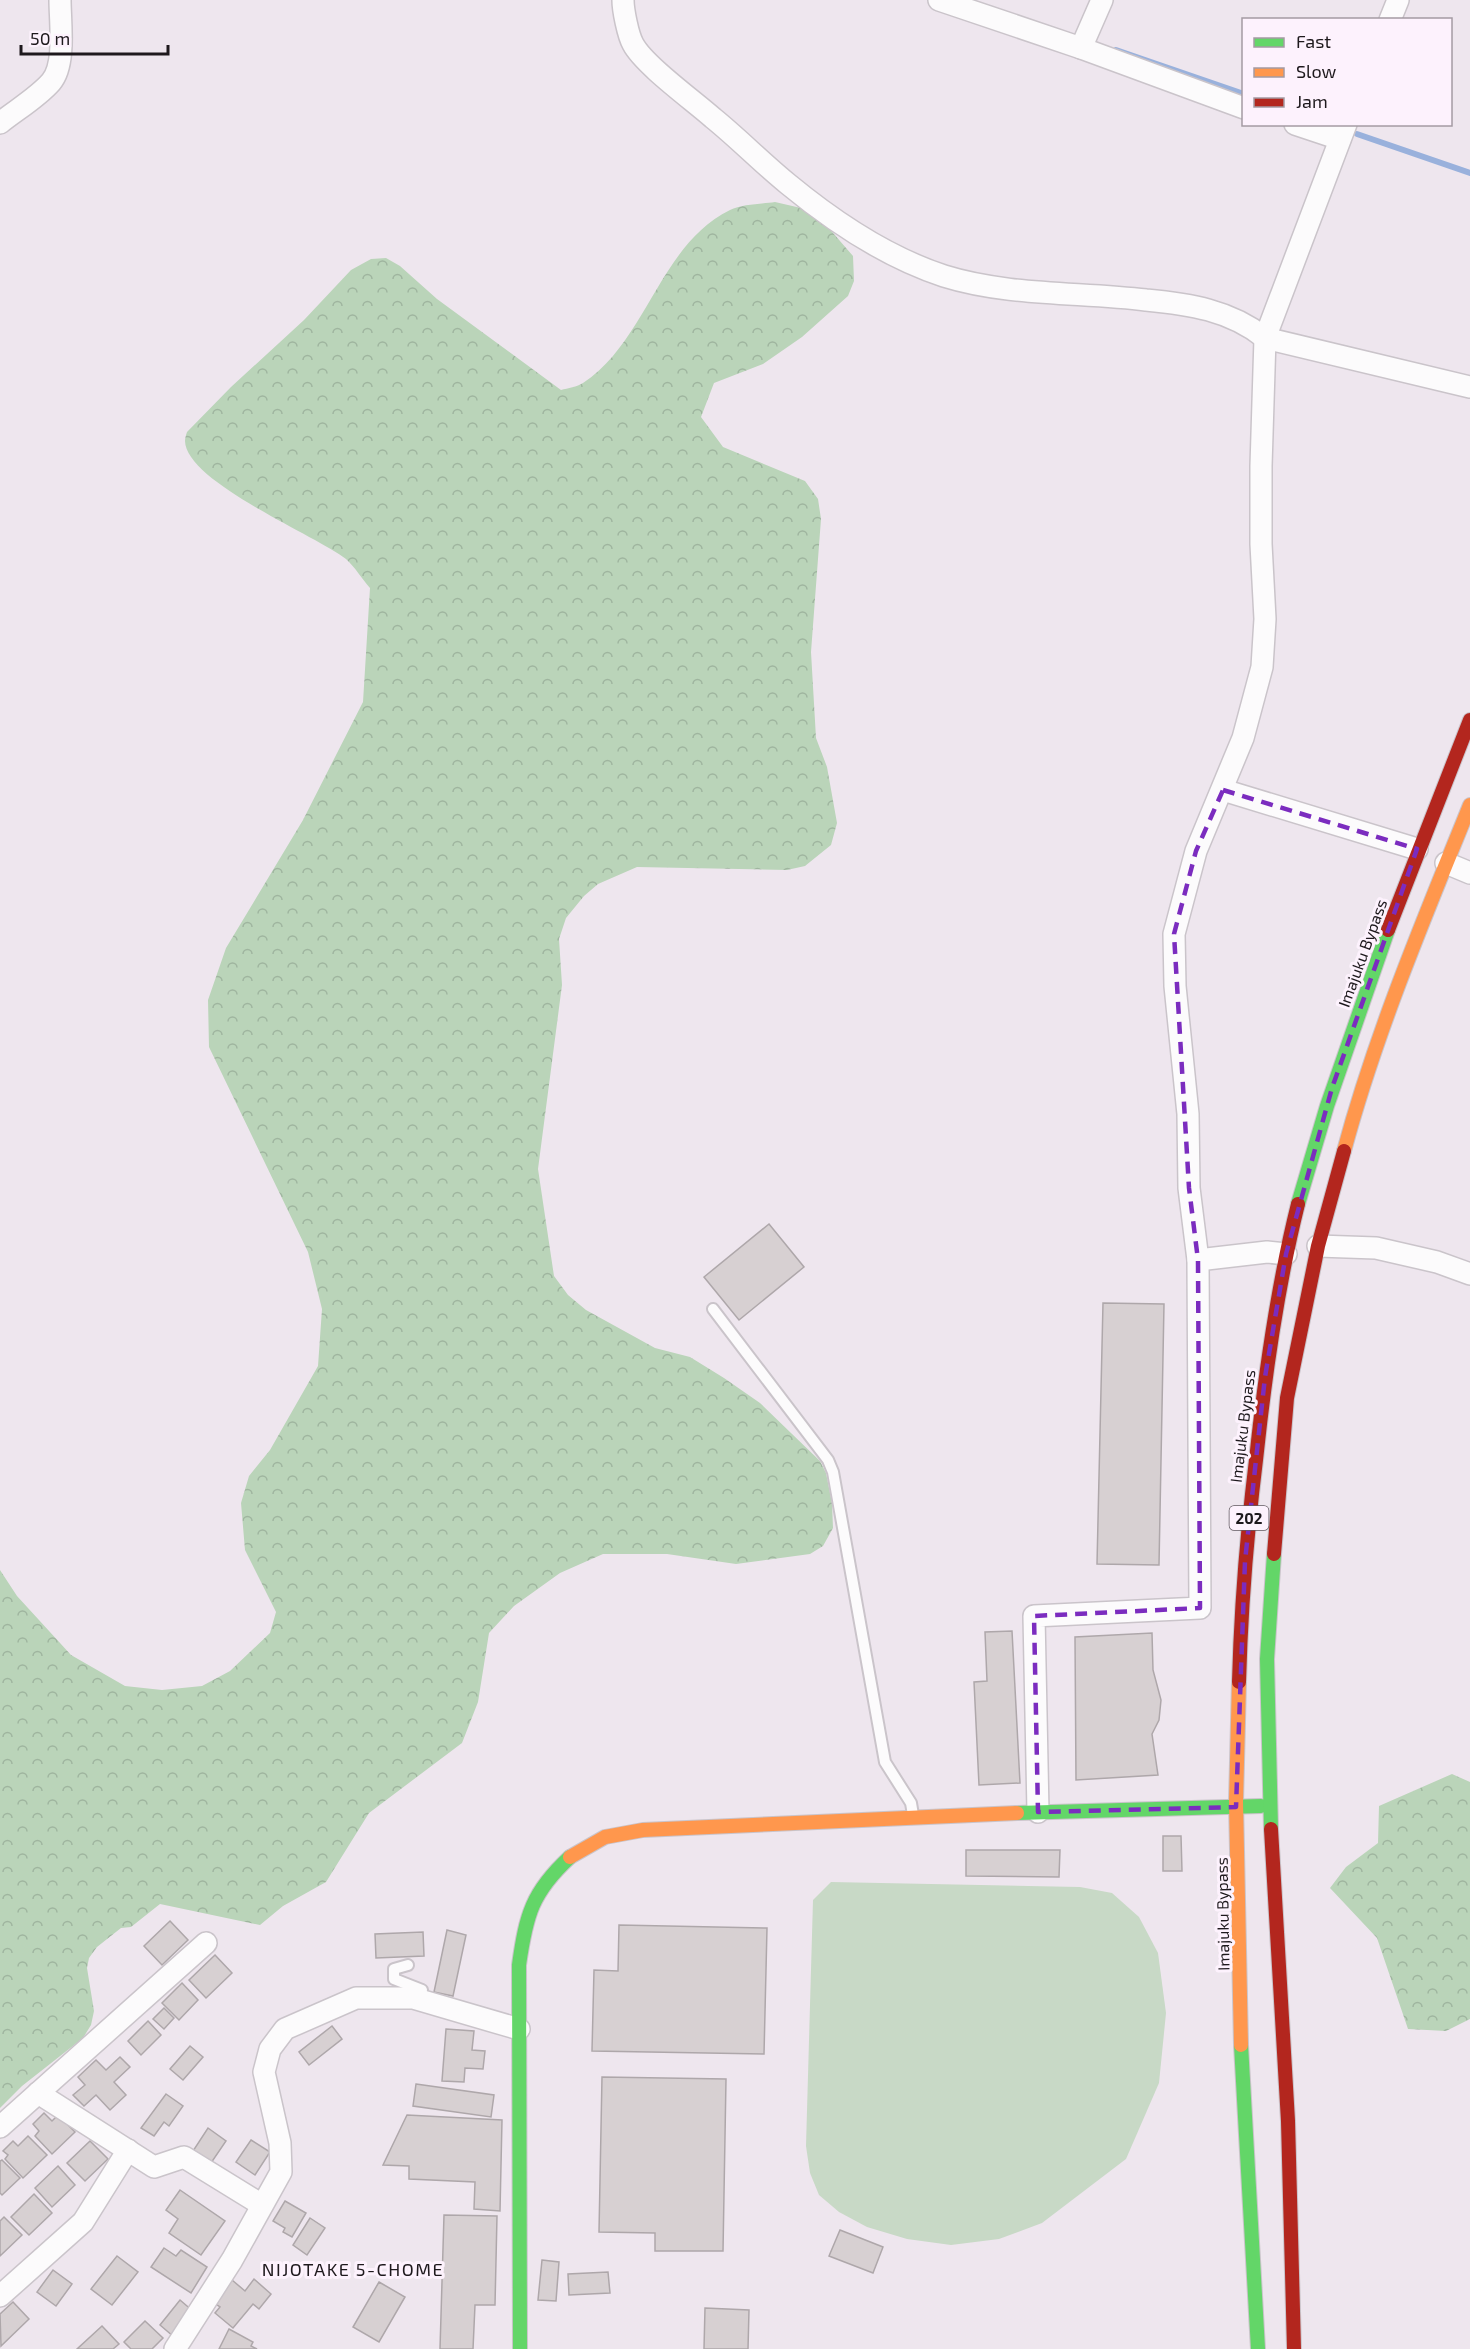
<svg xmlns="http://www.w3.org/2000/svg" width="1470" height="2349" viewBox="0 0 1470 2349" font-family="'Exo 2',sans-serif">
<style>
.forest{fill:url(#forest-crowns)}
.park{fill:#c8d9c6}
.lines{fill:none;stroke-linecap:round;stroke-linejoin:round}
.stream{stroke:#99b1dc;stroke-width:6}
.building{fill:#d7d0d2;stroke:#aea7aa;stroke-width:1.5}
.lane-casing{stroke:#cac4ca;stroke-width:14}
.street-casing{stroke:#cac4ca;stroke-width:24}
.fast-casing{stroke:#cac4ca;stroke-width:16}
.slow-casing{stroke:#cac4ca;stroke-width:16}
.jam-casing{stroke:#cac4ca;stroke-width:16}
.lane{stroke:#fcfbfc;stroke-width:10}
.street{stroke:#fcfbfc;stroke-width:21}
.fast{stroke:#63d668;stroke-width:14}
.slow{stroke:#ff974d;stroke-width:14}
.jam{stroke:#b3261e;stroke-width:14}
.marked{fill:none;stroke:#7b2cbf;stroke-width:4.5;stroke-dasharray:12 8;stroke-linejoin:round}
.labels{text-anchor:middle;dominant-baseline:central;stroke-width:6;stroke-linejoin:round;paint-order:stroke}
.shield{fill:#fdf2fd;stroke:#615a60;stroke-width:1.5}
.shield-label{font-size:15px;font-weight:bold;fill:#1e191d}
.street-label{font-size:16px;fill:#1e191d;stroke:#fdf2fd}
.neighbourhood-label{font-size:18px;letter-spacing:1.5px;fill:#1e191d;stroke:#fdf2fd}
</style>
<defs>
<pattern id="forest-crowns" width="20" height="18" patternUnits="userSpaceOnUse" patternTransform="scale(1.5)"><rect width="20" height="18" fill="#bad4b9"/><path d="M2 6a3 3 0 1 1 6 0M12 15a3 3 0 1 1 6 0" fill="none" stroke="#9fb59f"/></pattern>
</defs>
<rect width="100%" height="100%" fill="#eee6ee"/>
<g class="forest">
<path d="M775,202L814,211L853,256L854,281L848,296L802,337L763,364L714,383L701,417L723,447L805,481L818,499L821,519L811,652L816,738L827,767L837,823L831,845L805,866L787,870L637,867L598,884L584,896L566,918L559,939L562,985L538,1169L554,1276L568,1295L586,1310L655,1348L690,1357L724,1378L760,1403L820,1461L826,1473L832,1503L833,1528L823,1546L810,1554L736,1564L667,1554H603L560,1573L514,1606L489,1633L478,1702L462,1743L369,1813L326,1882L283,1906L260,1925L160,1904L131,1927L121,1928L97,1947L89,1958L87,1968L94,2011L91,2025L83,2038L22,2086L0,2108V1570L17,1596L71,1655L125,1686L162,1690L202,1686L230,1671L270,1633L276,1612L245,1550L241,1503L249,1476L270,1450L318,1366L322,1309L308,1252L209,1047L208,1000L226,948L303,820L363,702L370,588C362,579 355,567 346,559C315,535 186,482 185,441C185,438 186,435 187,432L231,387L304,320L351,270L371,259L386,258L400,266L437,299L561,390C568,388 577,387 583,383C647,341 659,245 730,210C742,204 762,204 775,202Z"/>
<polygon points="1452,1774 1470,1782 1470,2019 1446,2031 1408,2029 1377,1938 1330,1888 1346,1867 1378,1843 1379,1806"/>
</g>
<polygon class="park" points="831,1882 1080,1887 1112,1893 1139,1917 1158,1953 1166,2013 1159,2083 1126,2159 1042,2223 999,2239 951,2245 907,2239 867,2227 839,2212 819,2195 810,2173 806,2146 813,1900"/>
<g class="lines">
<g class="stream">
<polyline points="1116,50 1244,94"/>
<polyline points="1357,134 1470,173"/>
</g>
</g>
<g class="building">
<polygon points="769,1224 804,1267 739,1320 704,1277"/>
<polygon points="1103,1303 1164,1304 1159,1565 1097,1564"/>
<polygon points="1012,1631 1020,1783 979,1785 974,1682 987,1681 985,1632"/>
<polygon points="1152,1633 1153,1670 1161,1700 1159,1720 1152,1734 1158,1775 1076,1780 1075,1637"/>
<polygon points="1163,1836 1181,1836 1182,1871 1163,1871"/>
<polygon points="966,1850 1060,1850 1059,1877 966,1876"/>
<polygon points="170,1921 188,1940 162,1965 144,1946"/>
<polygon points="619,1925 767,1928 764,2054 592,2051 594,1970 618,1971"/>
<polygon points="447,1930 466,1935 453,1996 434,1992"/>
<polygon points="423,1932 424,1956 376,1958 375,1934"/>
<polygon points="215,1955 232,1973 206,1998 189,1980"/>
<polygon points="182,1983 198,2000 179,2020 162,2003"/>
<polygon points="164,2008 174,2018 164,2029 153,2019"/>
<polygon points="148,2021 161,2035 141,2055 128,2041"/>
<polygon points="332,2026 342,2039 309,2065 299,2052"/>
<polygon points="446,2029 474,2031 472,2050 485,2051 483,2069 465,2068 464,2082 442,2081"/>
<polygon points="190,2046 203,2057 183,2080 170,2069"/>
<polygon points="120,2057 130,2067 114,2082 126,2095 110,2110 96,2095 84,2106 73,2095 85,2085 78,2077 96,2060 106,2070"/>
<polygon points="602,2077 726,2079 723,2251 655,2251 655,2233 599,2232"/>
<polygon points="416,2084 494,2095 491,2117 413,2106"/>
<polygon points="166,2094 183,2106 169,2126 164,2122 154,2136 141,2128"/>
<polygon points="44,2113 52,2121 58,2115 75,2132 52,2154 35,2136 39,2131 33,2124"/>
<polygon points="407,2115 502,2120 500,2211 474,2209 475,2182 409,2179 409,2166 383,2165"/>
<polygon points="208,2128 226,2141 211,2163 193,2151"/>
<polygon points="28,2136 47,2155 23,2178 5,2159 8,2155 3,2151 13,2141 18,2146"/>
<polygon points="251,2140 270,2152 255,2175 236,2162"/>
<polygon points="90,2141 108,2159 85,2181 67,2163"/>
<polygon points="2,2160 20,2178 2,2195 0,2193 0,2161"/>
<polygon points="58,2166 75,2185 52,2207 35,2188"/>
<polygon points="180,2190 225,2221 201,2255 169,2233 178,2219 166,2210"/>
<polygon points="34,2194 52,2213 29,2235 11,2217"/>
<polygon points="285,2201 306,2213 292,2237 283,2232 285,2228 273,2221"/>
<polygon points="444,2215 497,2216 495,2305 475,2305 473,2349 440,2349"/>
<polygon points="4,2217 22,2235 0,2256 0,2221"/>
<polygon points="310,2218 325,2228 307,2255 293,2245"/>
<polygon points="840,2230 883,2247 873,2273 829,2256"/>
<polygon points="164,2248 176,2256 181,2250 207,2267 191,2293 151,2267"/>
<polygon points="117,2256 138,2272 112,2305 91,2289"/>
<polygon points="542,2260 559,2262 556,2301 538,2300"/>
<polygon points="53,2270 72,2284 56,2306 37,2292"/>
<polygon points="608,2272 610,2293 569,2295 568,2274"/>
<polygon points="254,2279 271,2294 259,2309 253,2304 233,2328 215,2313 220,2307 213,2302 232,2280 245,2291"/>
<polygon points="379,2282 405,2297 379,2342 353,2327"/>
<polygon points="180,2300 194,2312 174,2337 160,2325"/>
<polygon points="13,2302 29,2319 1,2346 0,2314"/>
<polygon points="705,2308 749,2310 748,2349 704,2349"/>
<polygon points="145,2321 163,2338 152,2349 131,2349 124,2342"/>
<polygon points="102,2326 119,2344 113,2349 77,2349"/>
<polygon points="229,2329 253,2342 251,2346 257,2349 219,2349"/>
</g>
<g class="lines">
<defs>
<g id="lane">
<polyline points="713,1309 828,1460 833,1472 885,1762 911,1803 913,1815"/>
<polyline points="408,1965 394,1969 394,1979 422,1990 419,1999"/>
</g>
<g id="street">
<path d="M623,0C623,10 628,35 633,44C644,65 694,101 713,118C739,139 762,163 788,184C834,222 886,257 944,276C1008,296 1080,292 1146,300C1189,304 1230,310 1265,338L1470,387"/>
<polyline points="939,0 1081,48 1244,108"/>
<polyline points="1390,20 1398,0"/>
<polyline points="1081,48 1102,0"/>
<path d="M0,123C16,110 37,98 51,82C66,65 60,22 60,0"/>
<polyline points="1295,124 1340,139"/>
<polyline points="1223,790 1417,849"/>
<polyline points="1446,863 1470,873"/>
<polyline points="1318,1246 1376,1248 1437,1262 1470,1274"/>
<polyline points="1198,1260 1267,1252 1286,1254"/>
<polyline points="1038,1812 1034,1616 1200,1608 1198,1260 1189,1188 1188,1114 1175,986 1174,934 1196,851 1243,738 1262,667 1265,619 1261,544 1261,466 1265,338 1346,124"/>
<polyline points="38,2093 154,2167 184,2157 262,2205"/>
<polyline points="0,2127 206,1943"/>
<polyline points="0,2296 83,2222 128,2150"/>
<polyline points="175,2349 232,2260 281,2172 280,2143 264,2072 270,2049 285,2029 356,1998 413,1998 519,2029"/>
</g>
<g id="fast">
<polyline points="1298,1204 1327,1106 1388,930"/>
<polyline points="1017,1813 1261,1806"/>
<polyline points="1271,1829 1267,1659 1274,1554"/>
<polyline points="1241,2045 1258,2349"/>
<path d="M520,2349L519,1965C526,1915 532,1892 570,1857"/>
</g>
<g id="slow">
<path d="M1344,1151C1376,1032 1424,919 1470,805"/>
<polyline points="1239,1682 1236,1802 1241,2045"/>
<polyline points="570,1857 605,1837 643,1830 1017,1813"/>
</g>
<g id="jam">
<polyline points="1388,930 1470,720"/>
<polyline points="1274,1554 1287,1398 1318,1246 1344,1151"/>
<path d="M1239,1682C1241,1608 1247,1533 1256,1460C1265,1374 1277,1288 1298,1204"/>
<polyline points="1271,1829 1288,2121 1294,2349"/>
</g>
</defs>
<use href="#lane" class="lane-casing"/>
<use href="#street" class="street-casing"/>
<use href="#fast" class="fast-casing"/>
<use href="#slow" class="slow-casing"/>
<use href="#jam" class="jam-casing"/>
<use href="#lane" class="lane"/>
<use href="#street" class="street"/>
<use href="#fast" class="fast"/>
<use href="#slow" class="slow"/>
<use href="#jam" class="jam"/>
</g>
<path class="marked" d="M1223,790L1417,849L1332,1088L1286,1254L1265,1377L1245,1561L1236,1807L1038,1812L1034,1616L1200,1608L1198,1260L1189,1188L1174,934L1196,851Z"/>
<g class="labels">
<rect class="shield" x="1229.5" y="1506" width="39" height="24" rx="4.5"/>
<g class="shield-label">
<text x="1249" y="1518">202</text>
</g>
<g class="street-label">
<text transform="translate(1362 953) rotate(-70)">Imajuku Bypass</text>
<text transform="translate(1242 1426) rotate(-83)">Imajuku Bypass</text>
<text transform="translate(1222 1914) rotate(-91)">Imajuku Bypass</text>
</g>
<g class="neighbourhood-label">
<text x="353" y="2269">NIJOTAKE 5-CHOME</text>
</g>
</g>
<rect x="1242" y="18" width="210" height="108" fill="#fdf2fd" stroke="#a49ba3" stroke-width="1.5"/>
<rect x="1254" y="38" width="30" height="9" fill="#63d668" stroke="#a49ba3" stroke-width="1.5"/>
<text x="1296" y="48" font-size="18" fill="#1e191d">Fast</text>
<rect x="1254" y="68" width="30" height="9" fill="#ff974d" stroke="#a49ba3" stroke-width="1.5"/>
<text x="1296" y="78" font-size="18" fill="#1e191d">Slow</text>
<rect x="1254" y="98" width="30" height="9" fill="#b3261e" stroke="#a49ba3" stroke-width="1.5"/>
<text x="1296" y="108" font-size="18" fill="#1e191d">Jam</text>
<path d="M21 45v9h147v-9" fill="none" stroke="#1e191d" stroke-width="3"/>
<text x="30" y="45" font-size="18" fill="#1e191d" stroke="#fdf2fd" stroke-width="4.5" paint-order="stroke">50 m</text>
</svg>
